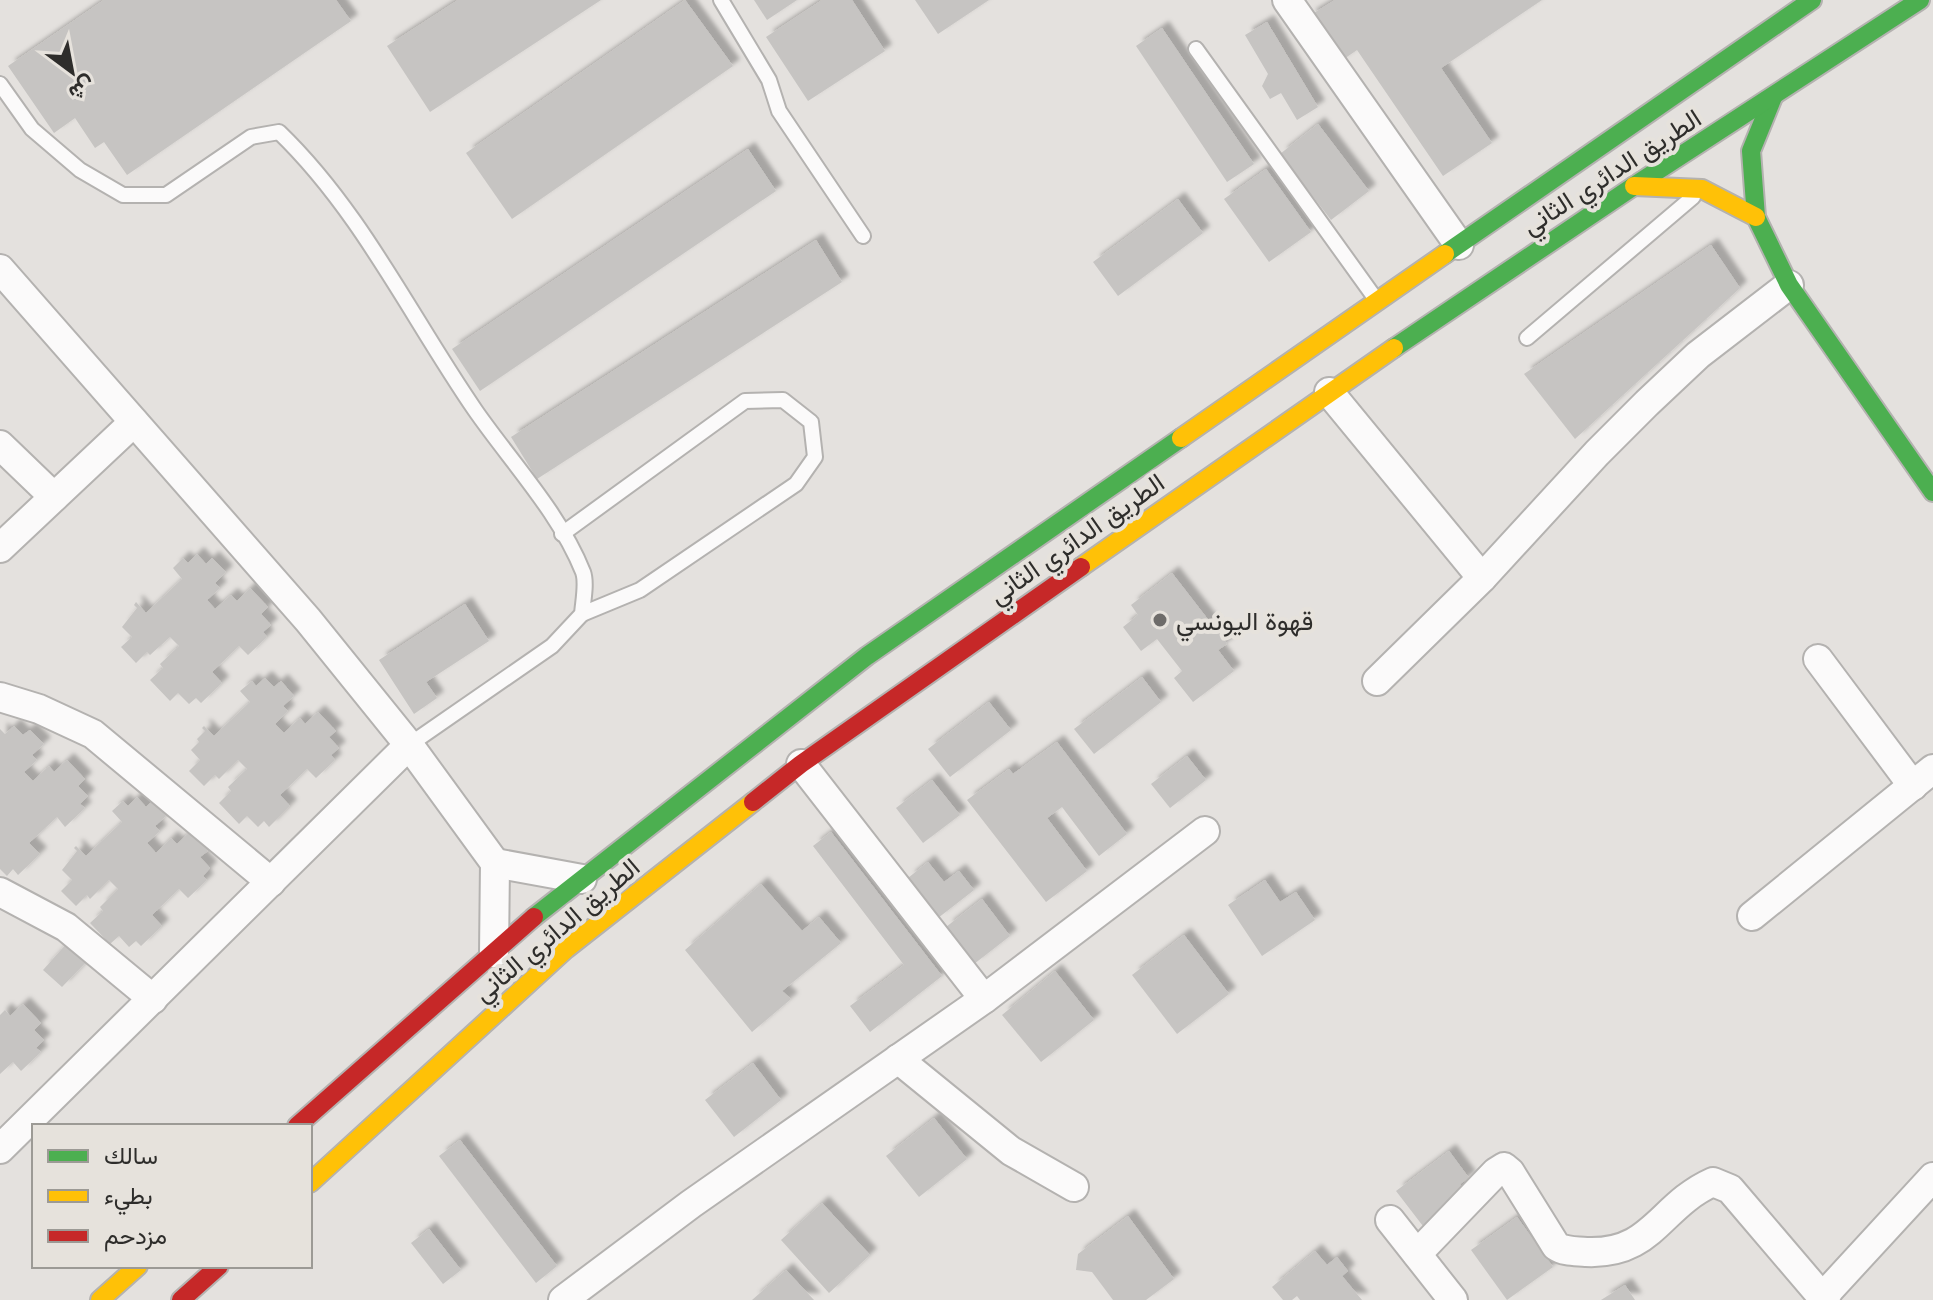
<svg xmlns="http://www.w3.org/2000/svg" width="1933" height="1300" viewBox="0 0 1933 1300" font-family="'Open Sans',Vazirmatn,sans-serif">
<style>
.building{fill:#c6c4c2;filter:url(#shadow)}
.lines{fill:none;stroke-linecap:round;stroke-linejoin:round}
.lane-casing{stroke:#b4b2b0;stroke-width:18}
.street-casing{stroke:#b4b2b0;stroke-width:32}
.fast-casing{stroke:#b4b2b0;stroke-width:22}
.slow-casing{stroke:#b4b2b0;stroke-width:22}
.jam-casing{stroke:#b4b2b0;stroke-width:22}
.lane{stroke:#fbfafa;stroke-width:14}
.street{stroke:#fbfafa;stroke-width:28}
.fast{stroke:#4caf50;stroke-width:18}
.slow{stroke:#ffc107;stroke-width:18}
.jam{stroke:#c62828;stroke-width:18}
.poi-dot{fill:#6e6c6a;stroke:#e6e2dc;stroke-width:3}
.labels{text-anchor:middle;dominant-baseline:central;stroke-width:8;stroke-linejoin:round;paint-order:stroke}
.street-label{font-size:26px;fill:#2e2d2b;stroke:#e6e2dc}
.poi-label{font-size:26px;fill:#2e2d2b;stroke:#e6e2dc;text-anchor:start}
</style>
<defs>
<filter id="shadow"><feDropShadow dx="7" dy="-7" stdDeviation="2" flood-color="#0004"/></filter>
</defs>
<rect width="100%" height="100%" fill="#e4e1de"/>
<g class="building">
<polygon points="104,0 336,0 351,21 127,175 104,142 95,148 75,118 54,133 8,66"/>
<polygon points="458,0 601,0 430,112 387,46"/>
<polygon points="685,0 733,66 512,219 466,153"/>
<polygon points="754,0 797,0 767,20"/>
<polygon points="822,0 852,0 885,51 808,101 766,37"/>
<polygon points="915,0 989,0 938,34"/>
<polygon points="1335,0 1542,0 1441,68 1492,143 1443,176 1357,50 1338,63 1309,16"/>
<polygon points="1267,22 1318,107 1297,120 1281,93 1270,99 1262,86 1268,74 1245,35"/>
<polygon points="1162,28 1254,164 1227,182 1136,46"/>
<polygon points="1318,124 1369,191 1331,220 1280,154"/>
<polygon points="748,149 776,191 480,391 452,349"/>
<polygon points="1266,169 1311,232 1269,262 1224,199"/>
<polygon points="1178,199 1203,233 1118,296 1093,262"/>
<polygon points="816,240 842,282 537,479 511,437"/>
<polygon points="1711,245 1740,288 1575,439 1524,374"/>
<polygon points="197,554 206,564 212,558 226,572 215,583 220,588 207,600 215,609 231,595 237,601 250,588 268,607 261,614 271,625 263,632 267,637 248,655 239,646 212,672 222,683 201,703 196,698 189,704 178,693 170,701 150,680 163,668 160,664 179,646 170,637 150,655 147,652 136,663 121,647 132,637 122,627 137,608 134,605 136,602 146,613 182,579 173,568 183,558 188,563"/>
<polygon points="1172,573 1227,644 1218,650 1234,671 1193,702 1174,678 1182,671 1157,639 1141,651 1123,627 1138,615 1131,605"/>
<polygon points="465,604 489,641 426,682 437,698 414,714 379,660"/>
<polygon points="1142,677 1161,702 1094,754 1074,729"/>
<polygon points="265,678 274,687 281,681 294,696 283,706 288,711 275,724 284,733 300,718 305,724 318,712 336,731 329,737 339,748 331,755 335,760 316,778 307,769 280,795 290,806 269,827 264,821 258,827 247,816 239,824 219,803 231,791 228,787 247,769 238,760 219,779 215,775 204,786 189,771 200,760 191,750 199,742 197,739 205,731 202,728 204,726 214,736 250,702 240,691 252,681 256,686"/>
<polygon points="989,702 1011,730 950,777 928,749"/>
<polygon points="14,726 23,735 30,730 44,744 32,755 37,760 24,772 33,781 49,766 54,772 67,760 85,779 78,786 88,796 80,804 85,808 65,827 57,817 29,843 40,854 18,875 13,869 7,876 0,869 0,729 5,734"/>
<polygon points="1057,742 1127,834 1099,856 1062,807 1047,818 1087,871 1046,902 967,800 1009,769 1013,774"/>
<polygon points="1187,756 1206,780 1170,808 1151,784"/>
<polygon points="932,780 960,815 923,843 896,808"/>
<polygon points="137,797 146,807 152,801 166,816 155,826 160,831 147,843 156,853 171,838 177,844 190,832 208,851 200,857 210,868 203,876 207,880 188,898 179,889 152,915 162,926 141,946 136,941 129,947 119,936 110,944 90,923 103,911 100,907 118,889 109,880 90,899 87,895 76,906 61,891 72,880 62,870 77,851 74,848 76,846 86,856 122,822 112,811 123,801 128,806"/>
<polygon points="831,832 942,976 870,1032 850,1006 904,965 813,846"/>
<polygon points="928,862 944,882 959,871 974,890 938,918 908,878"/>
<polygon points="1265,880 1280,902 1296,892 1315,920 1262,956 1228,905"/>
<polygon points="761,884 802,931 819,917 841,943 782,991 791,999 752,1032 685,950"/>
<polygon points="982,899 1010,936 974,964 946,927"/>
<polygon points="1184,935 1229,994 1177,1034 1132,975"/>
<polygon points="69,941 89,959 62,987 43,970"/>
<polygon points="1055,971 1094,1020 1041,1062 1002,1015"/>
<polygon points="23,1004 41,1023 34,1030 44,1040 36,1048 41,1052 21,1071 13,1062 0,1074 0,1015 5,1010 10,1016"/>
<polygon points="753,1063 781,1100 734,1137 705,1100"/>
<polygon points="934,1118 967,1159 919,1197 886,1156"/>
<polygon points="460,1140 557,1266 536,1283 439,1156"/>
<polygon points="1449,1151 1469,1178 1460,1184 1470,1197 1426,1230 1396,1191"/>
<polygon points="822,1203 870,1255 829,1293 781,1240"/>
<polygon points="1128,1216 1174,1279 1146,1300 1113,1300 1092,1272 1076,1270 1078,1254"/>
<polygon points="1517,1217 1553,1267 1507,1300 1471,1250"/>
<polygon points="429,1229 461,1270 443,1284 411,1243"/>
<polygon points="1315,1251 1327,1265 1337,1257 1348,1271 1342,1276 1362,1300 1300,1300 1297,1296 1292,1300 1283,1300 1272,1287"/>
<polygon points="786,1270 814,1300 752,1300"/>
<polygon points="1625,1285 1635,1300 1601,1300"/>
</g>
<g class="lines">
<defs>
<g id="lane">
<polyline points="721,0 769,80 779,111 863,236"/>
<polyline points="1196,49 1375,298"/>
<path d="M0,84L32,129L80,170L123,195H166L251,137L279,132C361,211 411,317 475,410C511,462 559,512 583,572C587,583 583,601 582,614L552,646L409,745"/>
<polyline points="1527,338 1693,197"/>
<polyline points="562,534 745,401 783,400 811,422 815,457 796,484 640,590 582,614"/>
</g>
<g id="street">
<polyline points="1287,0 1459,245"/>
<polyline points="0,269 308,620 409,745 495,863 494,953"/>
<polyline points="1329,392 1482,578"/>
<polyline points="0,445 54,497"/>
<polyline points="0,548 134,422"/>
<polyline points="1818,659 1913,786"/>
<polyline points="1377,681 1482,578 1597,453 1647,403 1698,355 1789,285"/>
<polyline points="0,697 39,709 93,734 271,882"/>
<polyline points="801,764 984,999"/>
<polyline points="495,863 582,879"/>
<polyline points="0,892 66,927 153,999"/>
<polyline points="1752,916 1933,769"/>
<polyline points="898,1059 1011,1151 1074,1187"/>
<polyline points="0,1149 409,745"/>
<polyline points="1390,1220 1453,1300"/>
<path d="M1417,1254L1496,1172L1504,1167L1510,1172L1556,1246C1565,1252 1575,1251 1586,1252C1653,1255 1659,1206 1713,1182L1730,1189L1823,1298"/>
<polyline points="563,1300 691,1204 984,999 1205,831"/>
<polyline points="1824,1300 1829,1290 1933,1177"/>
</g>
<g id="fast">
<polyline points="1773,97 1751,151 1756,217 1789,285 1933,492"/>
<polyline points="1445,254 1812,0"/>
<polyline points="1394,348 1634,186 1920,0"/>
<polyline points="534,917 867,656 1181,438"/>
</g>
<g id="slow">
<polyline points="1634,186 1702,189 1756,217"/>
<polyline points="1181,438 1445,254"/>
<polyline points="1081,567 1394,348"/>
<polyline points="310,1183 566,949 753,802"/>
<polyline points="100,1300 138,1266"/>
</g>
<g id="jam">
<polyline points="753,802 801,764 1081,567"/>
<polyline points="297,1126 534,917"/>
<polyline points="181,1300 219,1266"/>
</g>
</defs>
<use href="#lane" class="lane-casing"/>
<use href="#street" class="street-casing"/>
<use href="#fast" class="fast-casing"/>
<use href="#slow" class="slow-casing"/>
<use href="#jam" class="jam-casing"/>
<use href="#lane" class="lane"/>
<use href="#street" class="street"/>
<use href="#fast" class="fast"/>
<use href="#slow" class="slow"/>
<use href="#jam" class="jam"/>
</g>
<circle class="poi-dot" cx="1160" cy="620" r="8"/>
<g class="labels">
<g class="street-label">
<text transform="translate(1611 171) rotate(-33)">الطريق الدائري الثاني</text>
<text transform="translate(1076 538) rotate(-35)">الطريق الدائري الثاني</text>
<text transform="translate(556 929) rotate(-40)">الطريق الدائري الثاني</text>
</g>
<g class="poi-label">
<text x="1176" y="620">قهوة اليونسي</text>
</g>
</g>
<rect x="32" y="1124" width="280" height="144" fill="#e6e2dc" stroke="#9c9a95" stroke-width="2"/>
<rect x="48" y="1150" width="40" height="12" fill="#4caf50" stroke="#9c9a95" stroke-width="2"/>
<text x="104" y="1164" font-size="24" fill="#2e2d2b">سالك</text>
<rect x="48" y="1190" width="40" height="12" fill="#ffc107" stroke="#9c9a95" stroke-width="2"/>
<text x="104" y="1204" font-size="24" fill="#2e2d2b">بطيء</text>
<rect x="48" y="1230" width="40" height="12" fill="#c62828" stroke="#9c9a95" stroke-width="2"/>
<text x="104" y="1244" font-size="24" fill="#2e2d2b">مزدحم</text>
<g transform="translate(72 72) rotate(148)" stroke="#e6e2dc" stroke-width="6" paint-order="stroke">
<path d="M0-6L14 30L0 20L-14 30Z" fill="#2e2d2b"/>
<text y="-12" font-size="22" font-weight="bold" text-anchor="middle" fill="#2e2d2b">ش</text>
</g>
</svg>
